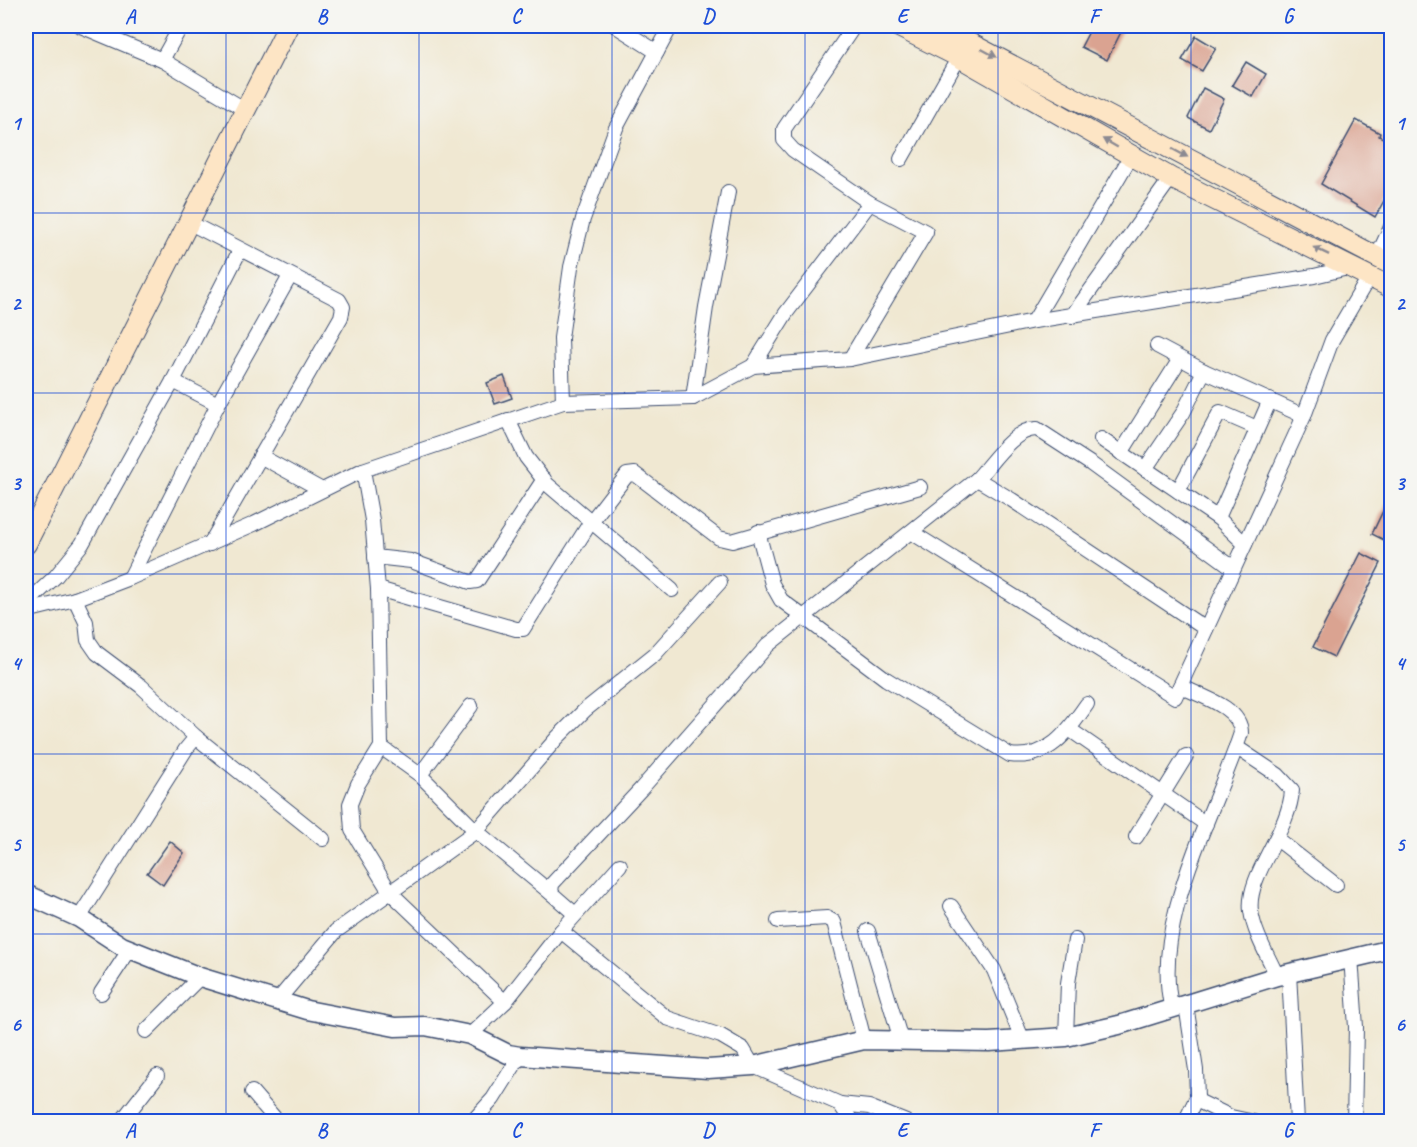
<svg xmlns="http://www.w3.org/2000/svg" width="1417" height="1147" viewBox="0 0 1417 1147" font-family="Caveat,sans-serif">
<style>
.building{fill:#daa391}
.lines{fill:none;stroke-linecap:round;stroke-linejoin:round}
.minor-casing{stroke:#3b4b6f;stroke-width:16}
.tertiary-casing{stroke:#3b4b6f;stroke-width:21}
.secondary-casing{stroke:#3b4b6f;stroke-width:22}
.minor{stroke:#fff;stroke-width:14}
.tertiary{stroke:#fff;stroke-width:18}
.secondary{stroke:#fde5c5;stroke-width:20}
.oneway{fill:#8c8a92}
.grid{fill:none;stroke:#1d4ed8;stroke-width:1.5;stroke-opacity:0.55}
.neatline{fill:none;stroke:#1d4ed8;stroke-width:2}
.grid-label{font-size:20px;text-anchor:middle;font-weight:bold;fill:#1d4ed8}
</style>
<rect width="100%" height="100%" fill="#f6f6f2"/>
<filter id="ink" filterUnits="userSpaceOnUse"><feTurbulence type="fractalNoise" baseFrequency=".0167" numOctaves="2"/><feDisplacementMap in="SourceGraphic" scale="12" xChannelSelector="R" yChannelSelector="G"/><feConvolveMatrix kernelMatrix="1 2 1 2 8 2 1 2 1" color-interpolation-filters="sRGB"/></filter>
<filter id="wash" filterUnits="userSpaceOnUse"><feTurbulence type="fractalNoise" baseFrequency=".008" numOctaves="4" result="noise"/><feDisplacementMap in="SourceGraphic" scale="24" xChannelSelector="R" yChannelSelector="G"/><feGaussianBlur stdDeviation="1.35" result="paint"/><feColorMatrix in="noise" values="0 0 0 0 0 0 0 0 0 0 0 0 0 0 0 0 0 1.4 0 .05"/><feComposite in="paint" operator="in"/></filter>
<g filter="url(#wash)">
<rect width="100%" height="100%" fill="#f0e8d2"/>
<g id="blocks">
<g class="building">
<polygon points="1092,26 1124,26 1107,60 1081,47"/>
<polygon points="1196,36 1216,48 1202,71 1182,60"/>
<polygon points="1246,62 1266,74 1253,97 1232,85"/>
<polygon points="1203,88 1224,99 1209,129 1188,118"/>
<polygon points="1356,120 1380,133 1379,136 1392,143 1392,186 1375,217 1321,184"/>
<polygon points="504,376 512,398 495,404 487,383"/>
<polygon points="1392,492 1392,544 1372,534"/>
<polygon points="1361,553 1381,563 1334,657 1313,647"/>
<polygon points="170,841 184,853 163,885 147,873"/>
</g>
</g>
</g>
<g filter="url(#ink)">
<use href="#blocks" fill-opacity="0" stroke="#3b4b6f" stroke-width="1.5"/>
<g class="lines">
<defs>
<g id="minor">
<polyline points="81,26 162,60 244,109"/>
<polyline points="616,26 657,52"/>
<polyline points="162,60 181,26"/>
<polyline points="901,159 959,57"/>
<polyline points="188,222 339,300 343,307 341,317 210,544"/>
<polyline points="1377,257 1392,225"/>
<polyline points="1072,316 1171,178"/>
<polyline points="1034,321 1131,156"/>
<polyline points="1157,346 1204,371 1304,416"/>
<polyline points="850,359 926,232 870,203 793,150 784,140 784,129 854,26"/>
<polyline points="753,366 786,313 870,203"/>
<polyline points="173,381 218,404"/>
<polyline points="693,398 706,307 728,192"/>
<polyline points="563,402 561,338 571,267 583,219 616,128 671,26"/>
<polyline points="508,420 526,457 547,484 672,590"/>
<polyline points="1101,439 1218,518 1245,544"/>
<polyline points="1121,453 1180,359"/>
<polyline points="260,456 322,490"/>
<polyline points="1145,469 1183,413 1204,371"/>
<polyline points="363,470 372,520 378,589 381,747 358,784 350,804 352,830 390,892 505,1002"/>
<polyline points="1178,491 1220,412 1257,428"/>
<polyline points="1218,518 1270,400"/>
<path d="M758,532L772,584L781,600L886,679L1010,755C1048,760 1067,733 1087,704"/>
<polyline points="911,532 1175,697 1304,416 1332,340 1369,277"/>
<polyline points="375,557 411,561 470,582 477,581 544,479"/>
<polyline points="130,578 218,404 290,276"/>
<polyline points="378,589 516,629 523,629 590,523 627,475 635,474 719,538 732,541 920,487"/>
<polyline points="75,599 86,622 88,640 97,653 141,686 196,737"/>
<polyline points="26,604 56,576 82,544 173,381 240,250"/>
<polyline points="26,611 75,599 130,578 254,524 363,470 563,402 693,398 753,366 850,359 1034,321 1314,276 1352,267"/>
<path d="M1206,629L1012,500L977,479C992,463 1014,428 1037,429L1091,464L1232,567"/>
<polyline points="1069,729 1206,824"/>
<polyline points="381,747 420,775 476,831 551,893"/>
<path d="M1236,747L1278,775L1292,790C1290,831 1246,875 1251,911C1254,933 1268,956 1277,976"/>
<polyline points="420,775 471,706"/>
<polyline points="1136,837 1186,756"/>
<polyline points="1277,839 1336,885"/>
<polyline points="951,906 994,970 1023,1041"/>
<polyline points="575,914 551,893 552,884 641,789 768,645 977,479"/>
<polyline points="79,918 186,749 196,737 323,839"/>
<polyline points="778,921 827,918 834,922 864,1040"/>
<polyline points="561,931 667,1018 721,1036 743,1049 753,1066 840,1104 852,1122"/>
<polyline points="868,931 901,1040"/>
<polyline points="1351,957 1356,1027 1354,1122"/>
<polyline points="1289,973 1297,1122"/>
<polyline points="101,993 130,949"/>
<polyline points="278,1000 336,931 476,831 557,738 585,710 655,654 720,582"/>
<path d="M1172,1009C1150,924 1215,813 1241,733C1241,707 1200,696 1180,686"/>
<polyline points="146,1031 200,977"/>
<polyline points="470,1035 505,1002 561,931 620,865"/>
<polyline points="1066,1037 1068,983 1075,940"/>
<polyline points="252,1092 278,1122"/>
<polyline points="1196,1100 1231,1117 1254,1122"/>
<polyline points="840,1104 869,1107 906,1122"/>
<polyline points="121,1122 157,1076"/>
<polyline points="472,1122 493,1099 520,1056"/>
<polyline points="1185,1122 1197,1097 1196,1070 1186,1005"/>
</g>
<polyline id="tertiary" points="26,894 79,918 122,946 200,977 307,1010 395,1027 425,1026 470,1035 508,1054 520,1056 708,1069 753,1066 864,1040 989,1042 1066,1037 1119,1025 1277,976 1392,949"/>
<g id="secondary">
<polyline points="897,26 959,57 1171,178 1392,288"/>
<polyline points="937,26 1392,265"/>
<polyline points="26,544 288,26"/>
</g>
</defs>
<use href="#minor" class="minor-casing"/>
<use href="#tertiary" class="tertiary-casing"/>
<use href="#secondary" class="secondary-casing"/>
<use href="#minor" class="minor"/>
<use href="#tertiary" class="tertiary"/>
<use href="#secondary" class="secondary"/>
</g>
<defs><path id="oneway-solid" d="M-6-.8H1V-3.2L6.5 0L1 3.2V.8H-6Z" transform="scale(1.5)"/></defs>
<g class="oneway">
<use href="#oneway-solid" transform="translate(989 53) rotate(28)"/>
<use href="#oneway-solid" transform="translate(1110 143) rotate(-150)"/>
<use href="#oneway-solid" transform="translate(1180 153) rotate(28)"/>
<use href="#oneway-solid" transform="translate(1321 251) rotate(-154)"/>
</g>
</g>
<path class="grid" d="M226,26V1122M419,26V1122M612,26V1122M805,26V1122M998,26V1122M1191,26V1122M26,213H1392M26,393H1392M26,574H1392M26,754H1392M26,934H1392"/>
<rect width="1417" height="1147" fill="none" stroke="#f6f6f2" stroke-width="66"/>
<rect x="33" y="33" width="1351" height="1081" class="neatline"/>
<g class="grid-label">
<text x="130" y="23">A</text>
<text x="322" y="23">B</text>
<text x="516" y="23">C</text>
<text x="708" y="23">D</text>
<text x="902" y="23">E</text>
<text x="1094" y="23">F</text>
<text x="1288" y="23">G</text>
<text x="16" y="130">1</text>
<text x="1400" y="130">1</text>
<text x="16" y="310">2</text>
<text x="1400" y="310">2</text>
<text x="16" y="490">3</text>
<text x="1400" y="490">3</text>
<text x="16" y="670">4</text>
<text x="1400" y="670">4</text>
<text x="16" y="851">5</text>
<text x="1400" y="851">5</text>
<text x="16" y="1031">6</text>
<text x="1400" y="1031">6</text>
<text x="130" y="1137">A</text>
<text x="322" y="1137">B</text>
<text x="516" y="1137">C</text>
<text x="708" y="1137">D</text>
<text x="902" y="1137">E</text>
<text x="1094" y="1137">F</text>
<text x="1288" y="1137">G</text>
</g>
</svg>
